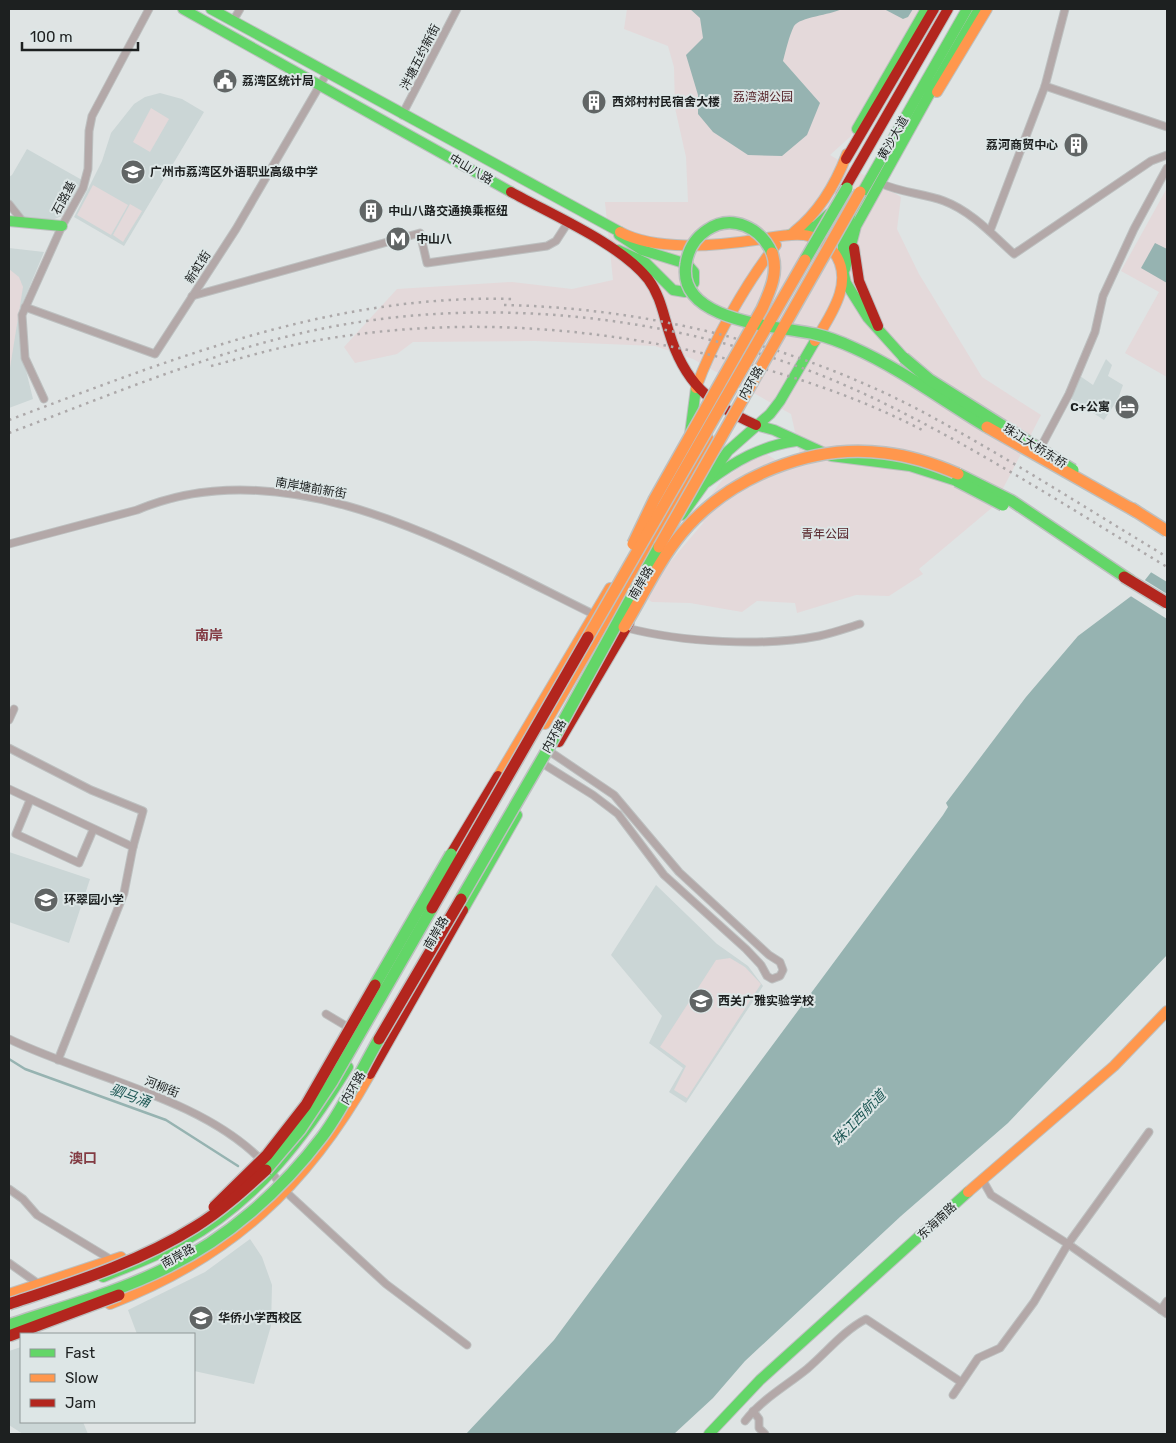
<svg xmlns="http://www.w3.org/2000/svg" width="1176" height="1443" viewBox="0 0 1176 1443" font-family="Rubik,'Noto Sans SC',sans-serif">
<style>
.built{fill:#cbd6d6}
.green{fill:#e4d9da}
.water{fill:#96b3b1}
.pier{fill:#dfe4e4}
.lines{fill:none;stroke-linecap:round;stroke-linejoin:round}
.stream{stroke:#96b3b1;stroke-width:2.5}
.street-casing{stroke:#bdc0c0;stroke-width:9}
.fast-casing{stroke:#bdc0c0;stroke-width:12}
.slow-casing{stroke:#bdc0c0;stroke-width:12}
.jam-casing{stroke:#bdc0c0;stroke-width:12}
.street{stroke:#b3a8a8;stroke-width:7}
.fast{stroke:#63d668;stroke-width:10}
.slow{stroke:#ff974d;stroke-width:10}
.jam{stroke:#b3261e;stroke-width:10}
.rail{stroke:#aca8a9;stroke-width:2.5;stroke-dasharray:2.5 5;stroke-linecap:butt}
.fast-bridge-casing{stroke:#bdc0c0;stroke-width:14;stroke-linecap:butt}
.slow-bridge-casing{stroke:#bdc0c0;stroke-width:14;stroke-linecap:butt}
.jam-bridge-casing{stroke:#bdc0c0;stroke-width:14;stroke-linecap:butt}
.fast-bridge{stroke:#63d668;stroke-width:11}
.slow-bridge{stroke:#ff974d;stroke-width:11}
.jam-bridge{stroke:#b3261e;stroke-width:11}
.labels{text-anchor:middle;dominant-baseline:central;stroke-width:4;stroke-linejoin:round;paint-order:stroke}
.street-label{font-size:12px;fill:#1d2020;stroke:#dde6e6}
.poi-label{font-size:12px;font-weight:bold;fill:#1d2020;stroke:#dde6e6;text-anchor:start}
.park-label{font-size:12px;fill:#552329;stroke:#dde6e6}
.neighbourhood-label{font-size:14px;font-weight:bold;fill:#833b43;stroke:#dde6e6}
.water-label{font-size:14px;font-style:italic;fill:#1d5754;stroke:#dde6e6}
</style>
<rect width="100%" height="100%" fill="#dfe4e4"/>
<g class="built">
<polygon points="160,93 182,99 204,112 124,246 74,217 102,161 111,133 134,104 145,97"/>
<polygon points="27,149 82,180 62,216 52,220 25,218 9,199 9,177 12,175"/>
<polygon points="9,248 44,252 19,312 23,358 33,399 9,408"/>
<polygon points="1106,359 1112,365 1108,376 1123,385 1118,399 1104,420 1070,398 1080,376 1093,385"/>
<polygon points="9,852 90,879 69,943 9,922"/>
<polygon points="656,885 717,944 748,966 763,986 686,1103 669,1092 683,1068 649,1043 662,1016 611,955"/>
<polygon points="250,1239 262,1257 272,1285 271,1326 254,1384 194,1371 194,1334 137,1334 128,1310 205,1272"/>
<polygon points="21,1347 21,1422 83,1422 88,1434 23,1434 9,1425 9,1351"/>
</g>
<g class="green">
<polygon points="627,9 923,9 850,137 830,155 901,197 897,229 919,274 982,377 1041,415 994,506 919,569 923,574 889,596 856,595 797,613 795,603 757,601 742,612 690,603 652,602 647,599 665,568 704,522 688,526 723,479 763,452 776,460 800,454 791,414 693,359 655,346 535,341 413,342 397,354 355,363 344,347 397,289 512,282 572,289 613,280 605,202 688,202 686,157 675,108 674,67 668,46 624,29"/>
<polygon points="151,108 169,119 150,152 133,142"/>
<polygon points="93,185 128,205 111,235 77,215"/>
<polygon points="1167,188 1167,377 1125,353 1159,292 1121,271"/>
<polygon points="130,204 142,211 123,242 113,235"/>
<polygon points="9,269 19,277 23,287 9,374"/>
<polygon points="730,958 745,967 761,984 687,1098 674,1090 686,1066 660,1047 716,960"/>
</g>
<g class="water">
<path d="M690,9H842C830,15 800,17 794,26C789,36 786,50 783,61L820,103L807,135L782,156L748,155L713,132L698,114V95L686,55L703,38L700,18Z"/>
<polygon points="884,9 913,9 908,17 903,19"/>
<polygon points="1155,243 1167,249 1167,283 1141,268"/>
<polygon points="1167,552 1167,955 1008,1123 901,1216 745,1361 713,1398 674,1434 466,1434 554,1340 943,815 948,807 946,803 1026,697 1078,636 1134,594"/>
</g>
<g class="pier">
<polygon points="1166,551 1167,552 1167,582 1149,571"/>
<polygon points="1143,579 1167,594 1167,619 1129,595"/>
</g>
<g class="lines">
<polyline class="stream" points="9,1059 25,1069 166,1120 238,1166"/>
<defs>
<g id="street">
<polyline points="233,21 240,9"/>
<polyline points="1045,86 1065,9"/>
<polyline points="402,115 457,9"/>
<path d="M880,183C901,193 923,193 944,201C971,211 993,235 1014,254L1151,161L1167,155"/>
<polyline points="9,204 24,223"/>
<polyline points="990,231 1045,86 1167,127"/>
<polyline points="192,296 420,233 427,263 547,246 556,241 567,224"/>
<polyline points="25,307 155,354 236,229 327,73"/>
<polyline points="44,399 25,358 22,315 62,226 83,188 88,169 89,131 92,116 149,9"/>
<polyline points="1043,443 1069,394 1095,332 1103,296 1134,229 1167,168"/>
<path d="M9,544L137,510C289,446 460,549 593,614"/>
<path d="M627,628C681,642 764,647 819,636C833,633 847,628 860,624"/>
<polyline points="9,720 14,709"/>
<polyline points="9,748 91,790 143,811 133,847 124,893 58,1060"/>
<polyline points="545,765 593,795 618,814 664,875 746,949 761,965 767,976 772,979 780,976 783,970 780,962 769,955 679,872 614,795 552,753"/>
<polyline points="9,789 133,847"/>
<polyline points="30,800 16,834 79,863 93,830"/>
<polyline points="326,1014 351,1029"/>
<path d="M9,1039C87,1077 203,1098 263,1162"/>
<polyline points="270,1170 285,1191 386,1284 467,1345"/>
<polyline points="982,1179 991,1195 1068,1244 1167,1314"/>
<polyline points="9,1189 23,1199 37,1215 115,1262"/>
<polyline points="9,1263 40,1285"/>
<polyline points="1161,1310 1167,1301"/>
<polyline points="953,1395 978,1358 1000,1348 1034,1302 1068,1244 1149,1132"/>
<polyline points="753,1411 759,1419 759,1428 765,1434"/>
<path d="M745,1421C761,1400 786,1386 807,1369C827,1352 843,1331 866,1319L961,1382"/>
</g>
<g id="fast">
<polyline points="183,9 511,192"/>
<polyline points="211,9 620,232"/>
<polyline points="930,93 979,9"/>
<polyline points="857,129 926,9"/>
<polyline points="9,221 62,226"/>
<polyline points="789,235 816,226 829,214"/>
<polyline points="618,250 646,263 673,290 685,292 694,283 694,272 687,264 642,250 619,235"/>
<polyline points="845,269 856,226 930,93 929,86"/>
<polyline points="904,358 868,318 846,283 843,270 843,240 851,212 967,9"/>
<polyline points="756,425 774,430 831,456 910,466 957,481"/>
<polyline points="690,434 696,388"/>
<path d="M707,482C735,461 761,446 796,441"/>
<polyline points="682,515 728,451 770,414 780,401 815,341"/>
<polyline points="463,910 517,815"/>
<path d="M103,1277C130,1266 157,1256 183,1242C257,1201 305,1137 348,1067"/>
<polyline points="709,1434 760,1380 968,1192"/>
</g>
<g id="slow">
<polyline points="937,92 987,9"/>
<path d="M620,232C655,251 716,246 755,240C771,238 787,233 804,235C815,236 826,243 833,251C856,280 831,315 815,341"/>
<path d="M794,232C818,213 836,183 847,154"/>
<path d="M696,388C712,343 746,283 776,245"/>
<polyline points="545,724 670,510 708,438"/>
<polyline points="495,782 610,588"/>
<polyline points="968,1192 1114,1066 1167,1011"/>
<polyline points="9,1294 121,1257"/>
<path d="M110,1304C231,1257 307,1186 370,1074"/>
</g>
<g id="jam">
<polyline points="846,159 934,9"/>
<path d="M511,192C552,215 619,243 648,279C660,295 663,313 669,332C684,382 709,404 756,425"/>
<polyline points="841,195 948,9"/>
<polyline points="854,248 859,281 878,326"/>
<polyline points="559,742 629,623"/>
<polyline points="451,854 498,776"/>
<polyline points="370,1074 463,910"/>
</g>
</defs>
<use href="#street" class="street-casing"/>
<use href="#fast" class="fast-casing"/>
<use href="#slow" class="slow-casing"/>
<use href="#jam" class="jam-casing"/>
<use href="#street" class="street"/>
<use href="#fast" class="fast"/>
<use href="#slow" class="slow"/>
<use href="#jam" class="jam"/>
<g class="rail">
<path d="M504,305C647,308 794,344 921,411C1005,456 1086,508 1167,557"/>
<path d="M211,366C242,358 272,349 303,343C447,315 594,325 735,361C801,378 865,400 926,432"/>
<path d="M9,420C175,358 332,294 513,299"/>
<path d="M9,433C105,397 202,356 302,333C487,290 701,316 871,397C974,446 1070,508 1167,567"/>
</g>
<defs>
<g id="fast-bridge">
<path d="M772,253C761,228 732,213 707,230C695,238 688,250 686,264C676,322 778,326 815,334C828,337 841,342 854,348C901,369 943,401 987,427"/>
<polyline points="805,260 847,188"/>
<polyline points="904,358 930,380 1073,470"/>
<polyline points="958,474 1012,501 1131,581"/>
<polyline points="957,481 1003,505"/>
<polyline points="461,899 549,747 659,547"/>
<polyline points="375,985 451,854"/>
<polyline points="266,1170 300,1130 332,1082 432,908"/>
<path d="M9,1325C62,1307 116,1293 166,1268C227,1239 281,1191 322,1137C344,1108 361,1070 379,1039"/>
</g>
<g id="slow-bridge">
<polyline points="987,427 1137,512"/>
<polyline points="1131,508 1167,531"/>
<path d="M633,544L654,500L762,309C770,291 779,272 772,253"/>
<polyline points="659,547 860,192"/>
<path d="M624,627C643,596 658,562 682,533C729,477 812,443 885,453C911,456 935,464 958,474"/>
<polyline points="588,637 805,260"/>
</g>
<g id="jam-bridge">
<polyline points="1124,577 1167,603"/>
<polyline points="432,908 588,637"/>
<polyline points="379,1039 461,899"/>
<polyline points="214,1207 267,1155 306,1105 375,985"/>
<path d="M9,1304C72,1283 138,1263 195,1227C221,1211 243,1191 266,1170"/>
<polyline points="9,1336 119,1295"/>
</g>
</defs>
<use href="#fast-bridge" class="fast-bridge-casing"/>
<use href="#slow-bridge" class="slow-bridge-casing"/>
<use href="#jam-bridge" class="jam-bridge-casing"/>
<use href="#fast-bridge" class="fast-bridge"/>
<use href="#slow-bridge" class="slow-bridge"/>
<use href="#jam-bridge" class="jam-bridge"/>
</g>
<defs>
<symbol id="civic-disc" viewBox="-11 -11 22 22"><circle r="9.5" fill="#616565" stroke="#dde6e6"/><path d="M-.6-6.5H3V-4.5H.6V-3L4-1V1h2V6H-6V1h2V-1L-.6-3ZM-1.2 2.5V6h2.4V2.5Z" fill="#fff"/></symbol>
<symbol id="building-disc" viewBox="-11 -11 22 22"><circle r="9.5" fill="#616565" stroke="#dde6e6"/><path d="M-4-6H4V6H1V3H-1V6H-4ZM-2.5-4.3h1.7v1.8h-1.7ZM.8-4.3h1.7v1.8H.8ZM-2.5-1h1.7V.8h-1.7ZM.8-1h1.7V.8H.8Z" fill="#fff"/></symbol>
<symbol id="school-disc" viewBox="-11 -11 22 22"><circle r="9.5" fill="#616565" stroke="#dde6e6"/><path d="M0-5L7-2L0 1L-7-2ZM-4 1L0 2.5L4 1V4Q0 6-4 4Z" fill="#fff"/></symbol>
<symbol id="metro-disc" viewBox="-11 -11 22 22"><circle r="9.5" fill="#616565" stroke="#dde6e6"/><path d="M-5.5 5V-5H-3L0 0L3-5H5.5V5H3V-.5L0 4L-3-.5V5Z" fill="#fff"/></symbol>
<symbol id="hotel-disc" viewBox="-11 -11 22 22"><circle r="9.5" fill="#616565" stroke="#dde6e6"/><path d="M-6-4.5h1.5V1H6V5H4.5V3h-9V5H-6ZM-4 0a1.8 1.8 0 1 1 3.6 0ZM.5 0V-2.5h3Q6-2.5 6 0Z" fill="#fff"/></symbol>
</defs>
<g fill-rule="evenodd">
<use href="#civic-disc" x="211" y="67" width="28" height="28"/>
<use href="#building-disc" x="580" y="88" width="28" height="28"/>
<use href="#building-disc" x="1062" y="131" width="28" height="28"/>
<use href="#school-disc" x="119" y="158" width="28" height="28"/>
<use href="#building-disc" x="357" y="197" width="28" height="28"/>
<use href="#metro-disc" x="384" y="225" width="28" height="28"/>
<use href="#hotel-disc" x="1113" y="393" width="28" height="28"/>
<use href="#school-disc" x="32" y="886" width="28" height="28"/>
<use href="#school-disc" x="687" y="987" width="28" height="28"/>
<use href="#school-disc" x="187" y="1304" width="28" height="28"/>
</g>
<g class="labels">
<g class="street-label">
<text transform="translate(420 57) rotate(-63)">泮塘五约新街</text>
<text transform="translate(893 138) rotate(-60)">黄沙大道</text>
<text transform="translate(471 169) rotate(30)">中山八路</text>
<text transform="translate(64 198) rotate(-62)">石路基</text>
<text transform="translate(198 267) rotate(-57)">新虹街</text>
<text transform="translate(751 383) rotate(-60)">内环路</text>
<text transform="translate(1035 446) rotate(32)">珠江大桥东桥</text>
<text transform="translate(311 488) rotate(10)">南岸塘前新街</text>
<text transform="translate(641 583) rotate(-60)">南岸路</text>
<text transform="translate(554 736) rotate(-61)">内环路</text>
<text transform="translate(436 933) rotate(-60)">南岸路</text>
<text transform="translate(162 1087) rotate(22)">河柳街</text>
<text transform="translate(353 1088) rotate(-60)">内环路</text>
<text transform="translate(937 1221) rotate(-43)">东海南路</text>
<text transform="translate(178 1256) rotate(-29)">南岸路</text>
</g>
<g class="poi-label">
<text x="242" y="81">荔湾区统计局</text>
<text x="612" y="102">西郊村村民宿舍大楼</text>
<text x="1058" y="145" text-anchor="end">荔河商贸中心</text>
<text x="150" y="172">广州市荔湾区外语职业高级中学</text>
<text x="388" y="211">中山八路交通换乘枢纽</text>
<text x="416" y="239">中山八</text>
<text x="1110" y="407" text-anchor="end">C+公寓</text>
<text x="64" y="900">环翠园小学</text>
<text x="718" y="1001">西关广雅实验学校</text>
<text x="218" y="1318">华侨小学西校区</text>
</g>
<g class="park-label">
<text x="763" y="97">荔湾湖公园</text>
<text x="825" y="534">青年公园</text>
</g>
<g class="neighbourhood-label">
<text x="209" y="635">南岸</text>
<text x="83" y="1158">澳口</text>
</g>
<g class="water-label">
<text transform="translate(130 1096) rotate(20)">驷马涌</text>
<text transform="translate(859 1118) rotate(-46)">珠江西航道</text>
</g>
</g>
<rect width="1176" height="1443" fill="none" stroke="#1d2020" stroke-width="20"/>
<rect x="20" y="1333" width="175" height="90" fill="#dde6e6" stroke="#909797"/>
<rect x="30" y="1349" width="25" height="8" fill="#63d668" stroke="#909797"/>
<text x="65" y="1358" font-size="15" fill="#1d2020">Fast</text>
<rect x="30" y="1374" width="25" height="8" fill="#ff974d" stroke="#909797"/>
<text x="65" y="1383" font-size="15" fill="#1d2020">Slow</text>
<rect x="30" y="1399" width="25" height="8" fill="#b3261e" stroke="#909797"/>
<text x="65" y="1408" font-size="15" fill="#1d2020">Jam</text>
<path d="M22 42v8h116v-8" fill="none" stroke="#1d2020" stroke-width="2.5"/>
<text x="30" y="42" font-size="15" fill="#1d2020" stroke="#dde6e6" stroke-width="4" paint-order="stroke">100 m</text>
</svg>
